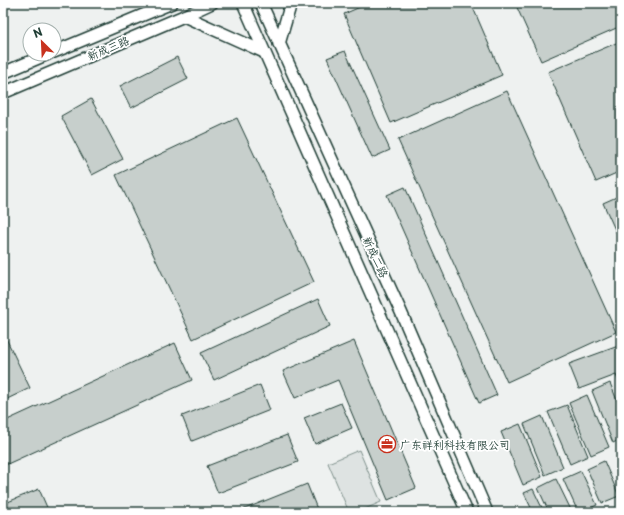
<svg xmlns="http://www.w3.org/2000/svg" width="624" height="515" viewBox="0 0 624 515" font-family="'Playpen Sans','LXGW WenKai TC',sans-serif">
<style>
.built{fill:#eef1f0;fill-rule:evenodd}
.green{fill:#dee3e2;stroke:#7e908b}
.building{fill:#c7cfcc;stroke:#1f3d34}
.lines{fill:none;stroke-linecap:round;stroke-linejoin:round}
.tertiary-casing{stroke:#1f3d34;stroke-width:14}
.tertiary{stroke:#fff;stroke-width:11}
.labels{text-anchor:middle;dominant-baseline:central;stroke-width:3.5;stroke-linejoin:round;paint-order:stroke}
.street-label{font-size:11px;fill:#1f3d34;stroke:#fff}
.poi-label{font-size:11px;fill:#1f3d34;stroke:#fff;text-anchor:start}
</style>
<rect width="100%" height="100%" fill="#fff"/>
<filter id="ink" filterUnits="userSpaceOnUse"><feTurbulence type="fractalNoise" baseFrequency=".025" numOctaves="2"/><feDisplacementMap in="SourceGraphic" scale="8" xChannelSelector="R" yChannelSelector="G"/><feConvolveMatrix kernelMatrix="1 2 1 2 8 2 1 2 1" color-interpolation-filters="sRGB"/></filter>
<g filter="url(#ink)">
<path class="built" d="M3,3H621V512H3ZM30,30H54V54H30Z"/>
<polygon class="green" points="359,450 381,502 358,512 349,512 328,463"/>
<g class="building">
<polygon points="369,3 471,3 502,75 391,123 344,14"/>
<polygon points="515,3 621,3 621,26 541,61"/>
<polygon points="621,41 621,171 596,182 548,72"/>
<polygon points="345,51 390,150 372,158 327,58"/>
<polygon points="177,57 188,79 131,108 120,86"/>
<polygon points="507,91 616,332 507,382 398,140"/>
<polygon points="91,99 123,159 92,175 61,116"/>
<polygon points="237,118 314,282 193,339 116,175"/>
<polygon points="405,187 497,395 479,403 387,195"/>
<polygon points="621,195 621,243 603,203"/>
<polygon points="318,299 330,326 214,380 201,353"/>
<polygon points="3,332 30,388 3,401"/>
<polygon points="354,341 416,488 388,500 338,380 295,398 283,371"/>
<polygon points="175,343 192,380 3,466 3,422"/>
<polygon points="621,345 621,388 616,375 579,389 569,364"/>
<polygon points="610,383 621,410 621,439 613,443 592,391"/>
<polygon points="260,385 270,410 192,441 182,416"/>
<polygon points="587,395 609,447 591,455 569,403"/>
<polygon points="341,403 352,428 315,444 304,418"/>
<polygon points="567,405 588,456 570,464 548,412"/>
<polygon points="542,416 563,467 545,475 524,424"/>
<polygon points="520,424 542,477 523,485 501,432"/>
<polygon points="287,435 298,462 218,493 207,466"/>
<polygon points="604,461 619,496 602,503 587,469"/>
<polygon points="581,471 597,505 581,512 578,512 563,479"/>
<polygon points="556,479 572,512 549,512 538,488"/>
<polygon points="307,484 317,509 311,512 237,512"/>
<polygon points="39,489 49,512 3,512 3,504"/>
<polygon points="533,489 544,512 533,512 524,493"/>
</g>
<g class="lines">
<defs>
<g id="tertiary">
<polyline points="243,3 467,512"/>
<polyline points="261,3 401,312 487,512"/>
<polyline points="184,16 264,52"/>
<polyline points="279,44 291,3"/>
<polyline points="54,52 172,3"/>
<polyline points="3,73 48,54"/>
<polyline points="3,93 184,16 212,3"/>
</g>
</defs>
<use href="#tertiary" class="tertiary-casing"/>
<use href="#tertiary" class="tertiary"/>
</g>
</g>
<defs>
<symbol id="office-ring" viewBox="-11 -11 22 22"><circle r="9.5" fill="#fff" stroke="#c8321e" stroke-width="1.5"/><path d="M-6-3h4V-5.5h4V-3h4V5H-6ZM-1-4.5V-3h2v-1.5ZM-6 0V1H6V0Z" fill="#c8321e"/></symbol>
</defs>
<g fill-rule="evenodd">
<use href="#office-ring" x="377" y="434" width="20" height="20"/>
</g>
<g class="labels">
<g class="street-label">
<text transform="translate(108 48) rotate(-23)">新成三路</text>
<text transform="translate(376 257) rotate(65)">新成二路</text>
</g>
<g class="poi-label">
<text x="400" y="444">广东祥利科技有限公司</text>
</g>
</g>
<rect width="624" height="515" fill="none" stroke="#fff" stroke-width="16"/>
<rect x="8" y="8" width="608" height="499" fill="none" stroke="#1f3d34" stroke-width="1.5" filter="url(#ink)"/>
<g transform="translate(42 42) rotate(336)"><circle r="19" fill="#ffffff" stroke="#a5b1ae"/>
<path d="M0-3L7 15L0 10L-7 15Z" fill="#c8321e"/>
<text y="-6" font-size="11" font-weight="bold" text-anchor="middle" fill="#1f3d34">N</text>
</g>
</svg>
